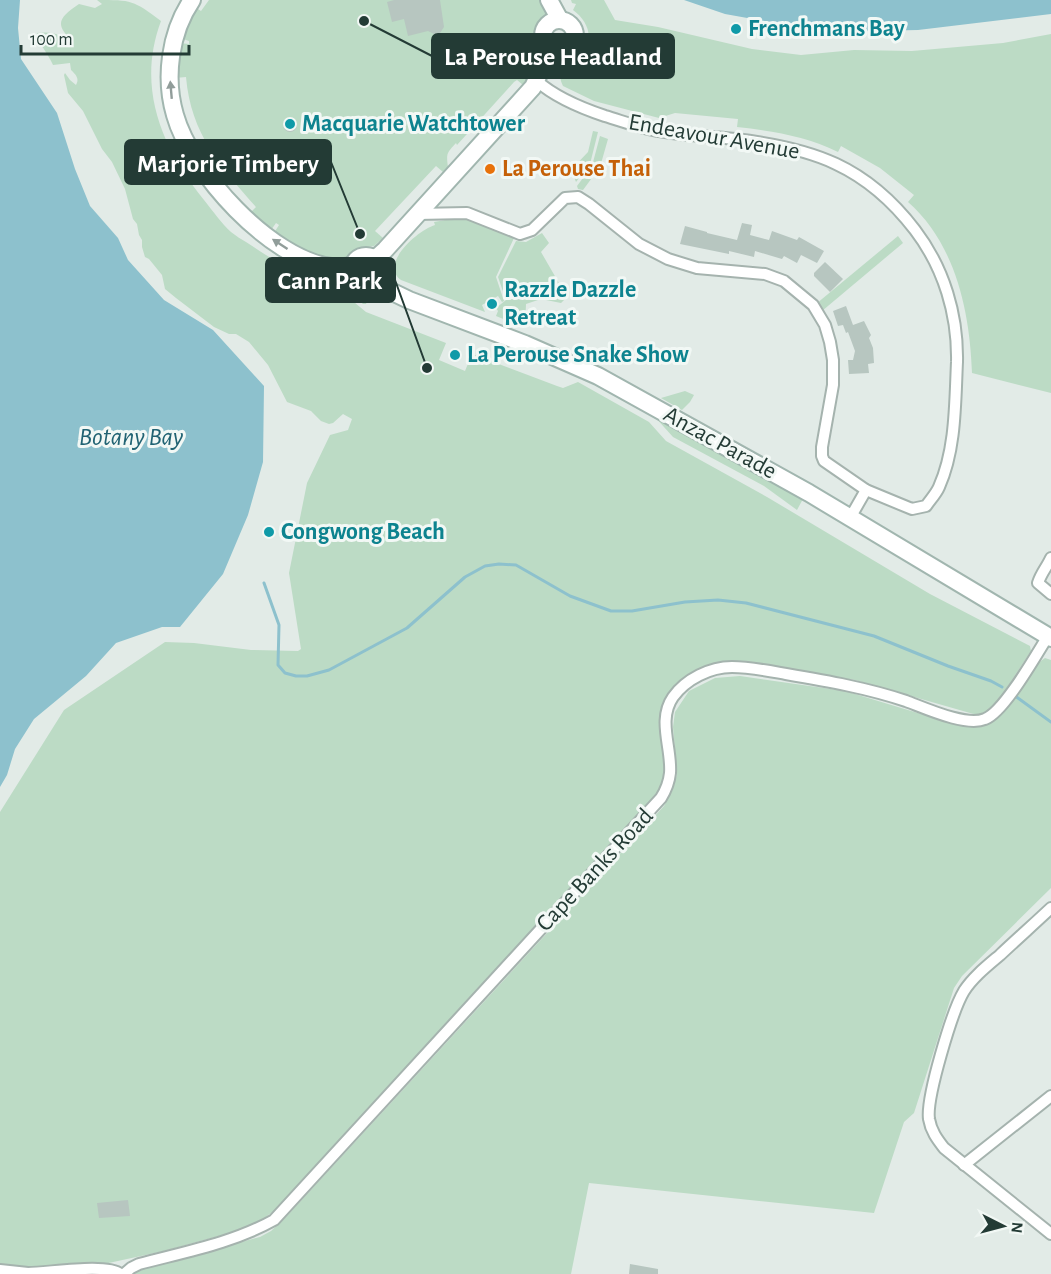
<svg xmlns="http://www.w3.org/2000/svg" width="1051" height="1274" viewBox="0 0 1051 1274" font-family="'Alegreya Sans',sans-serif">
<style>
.green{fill:#bcdbc5}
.water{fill:#8dc1cd}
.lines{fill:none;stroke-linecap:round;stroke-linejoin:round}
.stream{stroke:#8dc1cd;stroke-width:3}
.building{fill:#b7c6c0}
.minor-casing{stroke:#a5b3ae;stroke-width:14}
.secondary-casing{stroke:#a1b6af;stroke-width:20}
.minor{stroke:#fff;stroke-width:10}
.secondary{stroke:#fff;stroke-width:16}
.oneway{fill:#919d9a}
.culture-dot{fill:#0f9aa8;stroke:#f2f8f5;stroke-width:2}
.food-dot{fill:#e8710a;stroke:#f2f8f5;stroke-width:2}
.labels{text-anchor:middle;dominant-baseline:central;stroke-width:6;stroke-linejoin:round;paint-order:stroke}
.culture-label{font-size:24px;font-weight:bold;fill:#0d838f;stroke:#f2f8f5;text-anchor:start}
.street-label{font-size:24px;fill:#233b35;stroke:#f2f8f5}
.food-label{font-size:24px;font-weight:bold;fill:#c56008;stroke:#f2f8f5;text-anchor:start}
.water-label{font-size:26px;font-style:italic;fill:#216373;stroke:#f2f8f5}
.leader{fill:none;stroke:#233b35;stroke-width:2}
.callout-dot{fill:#233b35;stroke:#f2f8f5;stroke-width:2}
.callout{fill:#233b35;stroke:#233b35;stroke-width:2}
.callout-label{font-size:26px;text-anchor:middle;font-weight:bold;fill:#fff}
</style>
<rect width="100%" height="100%" fill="#e2ebe7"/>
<g class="green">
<path d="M97,0C132,0 133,0 161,21C136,88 162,148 204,200C213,211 221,223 231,232C236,236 241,239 246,242C263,253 279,264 297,273L294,284L299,287L298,288L315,294L321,283L343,293L366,312L446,343L439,360L465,371L472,354L557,386L563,388L578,382L649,422L666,441L767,497L930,594L1030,646L1031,651L995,706L986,713L977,715L855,680L735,662L719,663L702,668L692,673L674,688L665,772L662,785L655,798L275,1210L255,1225L226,1234L164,1251L104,1264L44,1268L0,1265V812L64,710L165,642L194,643L251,650L298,651L301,649L289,573L307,483L330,435L348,430L352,419L343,414L333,423L329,424L321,421L311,411L287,402L268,365L249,342L236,334H229L214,327L176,298L165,289L162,275L149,259L145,257L142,247V240L139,235L137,224L133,219L125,189L112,162L102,149L83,111L68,93L64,75L65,73L70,80L76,85C80,78 75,74 71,70L70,63L53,65C48,53 39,45 37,33C52,31 64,34 72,47L73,41C53,24 60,17 79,4L95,8L102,4Z"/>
<path d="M209,0H544L549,16C527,32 541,64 523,85L517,80L514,82L457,145L456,143C447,153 446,153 448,167L443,172L436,166L375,231L383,238L374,246L356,249L344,260L327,263L272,236L279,225L276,223L269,233L248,215L256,207C220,166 191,134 186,77L175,78L179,43L189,44V41L180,38L195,7L201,11Z"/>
<path d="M571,0H604L615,20L658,27L752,49L801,55L854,50L912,51L1003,43L1051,34V393L972,373C970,313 956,244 908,202L914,195L880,168L841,146L838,152C806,136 773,131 737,127L738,119L675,113L659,118L594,101L563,86C553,66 574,63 583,53C595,38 587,20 573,10L576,4L572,3Z"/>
<polygon points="593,131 598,132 590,164 576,182 574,177 569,172 588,152"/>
<polygon points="600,136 608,139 600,167 583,190 578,189 577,186 592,166"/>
<path d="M462,217L514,238L496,277L504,301L502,302L498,296L482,305L485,312L401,280C379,264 418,230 435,225L434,222Z"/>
<polygon points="542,233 549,243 541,252 567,297 561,303 541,299 526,304 525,328 496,316 498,311 496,308 506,300 498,277 516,241 526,242"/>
<polygon points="898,236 903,243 822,311 816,304"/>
<path d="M315,267L344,275C349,288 357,290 370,294L366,304H363L344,287L312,274Z"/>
<polygon points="591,382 804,497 797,510 764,486 673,437 655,417"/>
<polygon points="685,391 694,395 690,402 682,410 661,398"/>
<path d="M1045,658L1051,660V888L962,976L954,988L914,1113L904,1122L874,1213L589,1183L571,1274H133L145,1268L260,1237L271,1231L286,1217L664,806L673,789L677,774L673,727L675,712L689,691L715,678L740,676L845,691L961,726C998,733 1011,703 1029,676C1034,669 1038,662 1045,658Z"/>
</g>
<g class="water">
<polygon points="0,0 20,0 18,28 21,59 57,113 75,169 90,206 118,238 128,260 164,300 213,330 264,386 263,462 248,515 223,574 180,627 162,627 116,643 86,676 34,719 15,749 7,775 0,787"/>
<polygon points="684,0 1051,0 1051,14 918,30 827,32 725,14"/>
</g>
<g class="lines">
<g class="stream">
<polyline points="264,583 279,625 278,665 285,673 296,676 307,676 329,670 407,628 465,577 485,566 499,564 516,565 570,596 611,611 632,611 685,602 718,600 746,603 874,636 948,666 991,681 1002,687"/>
<polyline points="1015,696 1051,722"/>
</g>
</g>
<g class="building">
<polygon points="394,0 440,0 444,27 440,33 434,34 428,31 408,36 404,19 392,22 387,2"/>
<circle cx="290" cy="125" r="7"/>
<polygon points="742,223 752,225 750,235 769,240 772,231 797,240 799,237 824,251 817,263 801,255 797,263 784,256 782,259 755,251 754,257 729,251 729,254 680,244 685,226 707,232 707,233 737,240"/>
<polygon points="825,262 843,279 830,292 814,276 814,273"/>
<polygon points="846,306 853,325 864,321 871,335 869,338 873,348 874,363 868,364 869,373 849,374 848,360 853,360 855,351 848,332 846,333 843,325 838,326 833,311"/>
<polygon points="128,1200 130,1216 99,1218 97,1203"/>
<polygon points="630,1264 658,1269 658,1274 629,1274"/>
</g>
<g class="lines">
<defs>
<g id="minor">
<path d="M417,214L467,213L520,234L532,230L565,198L578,197L589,204L639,244L668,259L697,268L765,274L784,281L813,305L825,325L830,342L833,360V385L822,447V456L824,461L866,490L912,509L926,506C930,500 936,494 939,487C956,449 955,403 957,362C958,315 944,268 915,230C866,166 813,148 735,139C709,136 683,136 658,131C640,128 622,121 605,116C581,108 556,98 537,81"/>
<polyline points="850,518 866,490"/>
<path d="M1051,558C1047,567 1041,573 1038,583L1051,594"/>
<path d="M1051,908C1034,924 1017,939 1000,955C987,966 973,977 964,991C952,1011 926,1098 929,1119C931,1131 937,1139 944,1148L1051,1234"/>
<polyline points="964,1165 1051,1096"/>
<path d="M0,1270C9,1271 19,1272 28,1273C48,1273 107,1263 120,1274"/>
<path d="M124,1274L131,1268L139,1264C184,1252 233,1243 274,1220L661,798C666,790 669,783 670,773C672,748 657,720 673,697C686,679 710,667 732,667C750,667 769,671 786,674C827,681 867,688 906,701C925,708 966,727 985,719C1004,712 1036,655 1048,636"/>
</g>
<g id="secondary">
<path d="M192,0C170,32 164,78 175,115C191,172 270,259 331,267C338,268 346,267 354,266"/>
<polyline points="549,0 560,20"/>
<circle cx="559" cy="36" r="16"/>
<circle cx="366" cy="270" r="14"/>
<polyline points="375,259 385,250 533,87 545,61 552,51"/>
<polyline points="378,278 382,287 409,300 525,344 598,376 809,493 1051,638"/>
</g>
</defs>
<use href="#minor" class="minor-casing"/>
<use href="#secondary" class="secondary-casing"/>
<use href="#minor" class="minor"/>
<use href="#secondary" class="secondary"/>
</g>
<defs><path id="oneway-solid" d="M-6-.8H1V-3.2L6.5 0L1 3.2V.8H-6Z" transform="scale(1.5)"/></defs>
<g class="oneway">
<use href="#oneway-solid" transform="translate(171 90) rotate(-95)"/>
<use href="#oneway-solid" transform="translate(280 244) rotate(-147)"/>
</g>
<g class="culture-dot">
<circle cx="736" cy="29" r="6"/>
<circle cx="290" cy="124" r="6"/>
<circle cx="492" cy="304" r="6"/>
<circle cx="455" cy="355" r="6"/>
<circle cx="269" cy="532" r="6"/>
</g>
<circle class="food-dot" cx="490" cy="169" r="6"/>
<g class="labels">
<g class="culture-label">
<text x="748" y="29">Frenchmans Bay</text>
<text x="302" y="124">Macquarie Watchtower</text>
<text x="504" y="290">Razzle Dazzle<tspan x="504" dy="28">Retreat</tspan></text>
<text x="467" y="355">La Perouse Snake Show</text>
<text x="281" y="532">Congwong Beach</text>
</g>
<g class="street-label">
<text transform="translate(714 137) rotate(10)">Endeavour Avenue</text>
<text transform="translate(720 443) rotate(29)">Anzac Parade</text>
<text transform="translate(595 870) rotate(-47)">Cape Banks Road</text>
</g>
<g class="food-label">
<text x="502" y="169">La Perouse Thai</text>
</g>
<g class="water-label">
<text x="131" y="437">Botany Bay</text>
</g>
</g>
<path class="leader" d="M364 21L432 56M360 234L331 162M427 368L395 280"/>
<g class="callout-dot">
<circle cx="364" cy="21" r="6"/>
<circle cx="360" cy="234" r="6"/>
<circle cx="427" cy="368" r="6"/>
</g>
<g class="callout">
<rect x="432" y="34" width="242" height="44" rx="6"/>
<rect x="125" y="140" width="206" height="44" rx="6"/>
<rect x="266" y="258" width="129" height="44" rx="6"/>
</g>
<g class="callout-label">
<text x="553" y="65">La Perouse Headland</text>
<text x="228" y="172">Marjorie Timbery</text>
<text x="330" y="289">Cann Park</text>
</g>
<g transform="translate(1003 1226) rotate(96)" stroke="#f2f8f5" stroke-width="4.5" paint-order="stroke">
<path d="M0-4.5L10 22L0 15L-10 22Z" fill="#233b35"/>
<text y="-9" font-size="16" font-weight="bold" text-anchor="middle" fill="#233b35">N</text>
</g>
<path d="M21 45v9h168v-9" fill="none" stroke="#233b35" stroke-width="3"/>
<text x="30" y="45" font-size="18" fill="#233b35" stroke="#f2f8f5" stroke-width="4.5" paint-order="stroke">100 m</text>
</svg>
